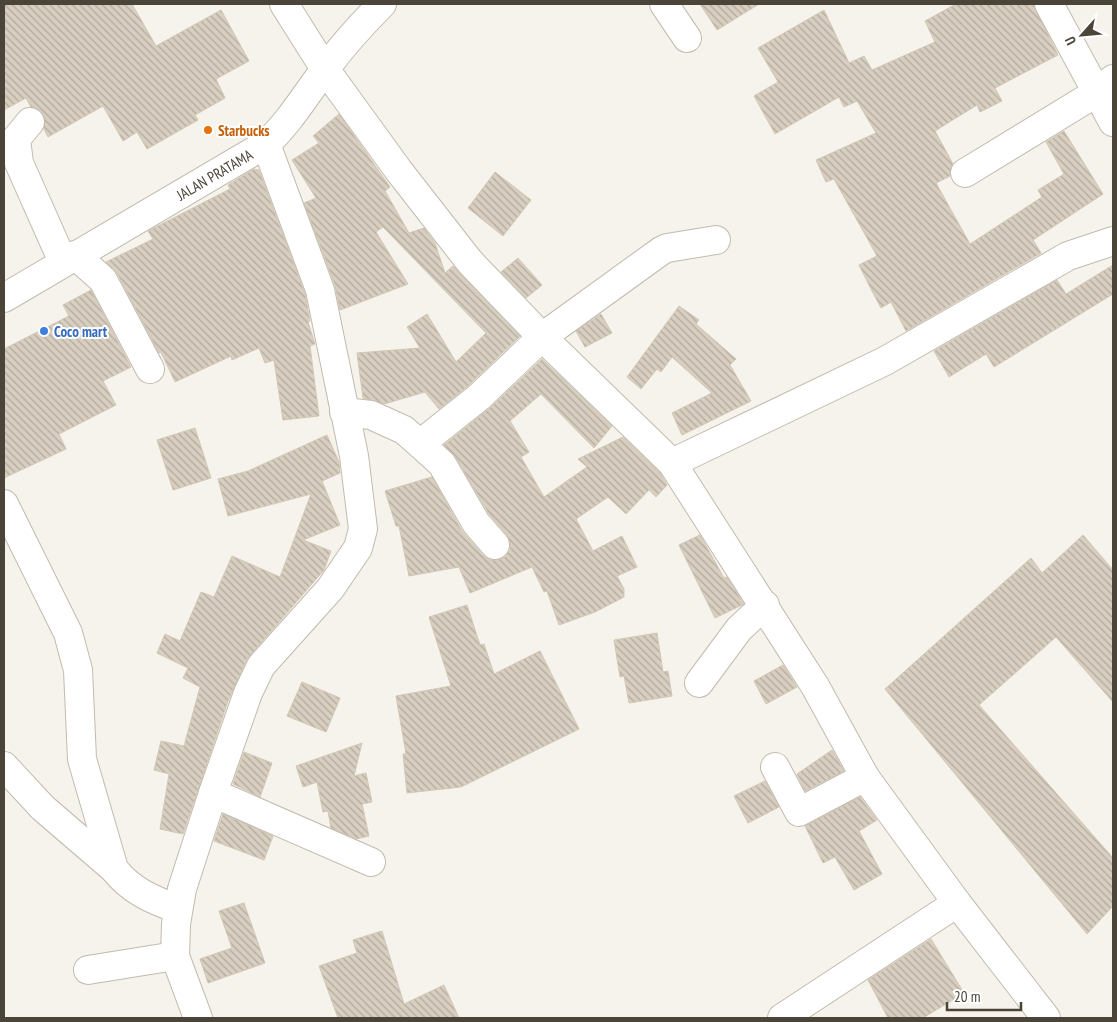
<svg xmlns="http://www.w3.org/2000/svg" width="1117" height="1022" viewBox="0 0 1117 1022" font-family="'PT Sans Narrow',sans-serif">
<style>
.building{fill:url(#building-back-hatch);stroke:#d3c7b4}
.lines{fill:none;stroke-linecap:round;stroke-linejoin:round}
.minor-casing{stroke:#c2bbae;stroke-width:30}
.minor{stroke:#fff;stroke-width:28}
.food-dot{fill:#e8710a;stroke:#fff;stroke-width:2}
.shop-dot{fill:#3f7fe0;stroke:#fff;stroke-width:2}
.labels{text-anchor:middle;dominant-baseline:central;stroke-width:4;stroke-linejoin:round;paint-order:stroke}
.food-label{font-size:15px;font-weight:bold;fill:#c56008;stroke:#fff;text-anchor:start}
.street-label{font-size:15px;fill:#4b4439;stroke:#fff}
.shop-label{font-size:15px;font-weight:bold;fill:#366cbe;stroke:#fff;text-anchor:start}
</style>
<defs>
<pattern id="building-back-hatch" width="6" height="6" patternUnits="userSpaceOnUse" patternTransform="scale(1.25)"><rect width="6" height="6" fill="#d8cfc1"/><path d="M-1 5l2 2M0 0l6 6M5-1l2 2" fill="none" stroke="#b1aa9e"/></pattern>
</defs>
<rect width="100%" height="100%" fill="#f6f3ec"/>
<g class="building">
<polygon points="4,4 132,4 156,46 221,10 249,61 216,79 225,98 195,115 198,120 147,149 137,132 123,141 103,106 48,137 44,129 44,116 40,110 31,107 26,98 4,110"/>
<polygon points="700,4 759,4 717,30"/>
<polygon points="956,4 1033,4 1058,55 995,88 1002,101 980,112 977,105 935,131 953,164 950,176 936,183 970,244 1042,197 1038,190 1064,174 1046,142 1064,131 1103,194 1033,240 1041,253 906,331 891,302 881,308 871,289 859,265 877,256 834,179 826,182 816,160 876,133 857,101 844,107 839,97 775,134 754,96 778,82 758,48 824,10 849,63 864,56 872,70 935,42 925,21"/>
<polygon points="339,114 390,187 385,191 409,233 424,228 435,243 445,273 453,266 520,336 469,385 439,409 425,392 384,404 363,398 357,353 420,348 407,327 427,314 456,362 486,333 383,227 376,232 408,284 340,310 335,285 304,203 316,198 292,160 319,143 313,136"/>
<polygon points="254,169 259,170 305,294 310,321 308,322 315,344 310,346 319,416 283,420 274,360 265,363 259,348 232,360 231,356 175,382 161,352 159,353 117,273 106,262 153,239 148,231 230,189 228,185"/>
<polygon points="495,172 531,200 503,236 468,208"/>
<polygon points="518,258 542,285 526,298 501,272"/>
<polygon points="1113,265 1113,294 994,367 986,354 949,377 934,351 1057,280 1066,294"/>
<polygon points="91,290 131,367 103,381 116,405 59,434 66,449 4,478 4,349 69,316 63,305"/>
<polygon points="679,306 699,320 696,324 736,359 730,365 751,401 682,435 672,413 712,393 672,357 661,372 657,369 641,389 627,377"/>
<polygon points="601,314 612,333 585,347 576,331"/>
<polygon points="542,359 612,426 594,448 541,394 510,421 529,452 521,457 544,497 587,467 578,459 623,437 660,473 667,485 656,497 649,490 626,514 608,497 576,519 593,551 622,536 637,567 617,576 624,589 624,597 595,612 559,625 547,591 544,592 532,567 470,593 459,567 409,576 399,526 396,526 385,491 432,477 462,531 483,555 490,560 497,560 505,557 510,550 510,543 507,535 489,514 455,456 444,445 490,408"/>
<polygon points="195,428 211,478 173,490 157,440"/>
<polygon points="327,435 339,462 340,473 322,481 340,525 303,540 331,551 324,570 247,659 228,701 183,834 160,829 169,774 154,770 161,741 184,746 200,687 183,678 188,668 157,653 165,634 180,641 201,592 214,597 232,556 280,577 311,494 228,516 218,479 248,471"/>
<polygon points="700,535 724,578 727,577 744,604 715,618 679,545"/>
<polygon points="1083,535 1113,570 1113,702 1056,637 979,705 1113,858 1113,906 1087,934 885,689 1031,558 1042,573"/>
<polygon points="467,605 480,645 484,644 494,674 540,651 579,729 461,787 407,793 403,754 406,754 396,696 451,686 429,617"/>
<polygon points="657,633 663,672 668,671 672,696 629,703 624,676 620,677 614,640"/>
<polygon points="783,665 797,687 766,704 754,681"/>
<polygon points="302,682 340,698 326,732 287,716"/>
<polygon points="362,743 354,776 366,773 372,802 362,804 369,836 356,839 331,828 328,811 323,812 317,782 303,787 296,766"/>
<polygon points="832,750 844,771 805,791 797,774"/>
<polygon points="244,752 272,763 260,797 233,784"/>
<polygon points="765,781 779,807 748,823 734,796"/>
<polygon points="860,797 877,820 859,831 882,874 854,890 835,857 823,863 805,826"/>
<polygon points="223,814 273,836 264,860 214,841"/>
<polygon points="244,903 265,963 208,983 200,959 232,948 219,911"/>
<polygon points="382,931 404,1004 444,985 459,1018 338,1018 319,966 357,953 353,940"/>
<polygon points="931,939 964,993 923,1018 888,1018 868,980"/>
</g>
<g class="lines">
<defs>
<g id="minor">
<polyline points="284,4 325,69 399,171 470,262 542,337 672,463 815,686 865,777 957,903 1046,1018"/>
<polyline points="664,4 687,38"/>
<polyline points="1049,4 1113,122"/>
<polyline points="30,122 16,139 19,163 63,262"/>
<polyline points="965,173 1096,93 1113,79"/>
<polyline points="75,255 103,280 150,369"/>
<path id="s1" d="M4,298L266,144C290,122 306,94 326,68C343,45 362,24 382,4"/>
<polyline points="344,412 371,415 404,430 420,444 442,464 476,523 495,545"/>
<polyline points="420,444 479,397 542,337 661,251 667,248 716,240"/>
<polyline points="672,463 885,361 1068,256 1113,241"/>
<path d="M4,504L68,633L78,670L82,759L114,869C131,891 153,900 178,909"/>
<polyline points="699,683 739,629 765,605"/>
<polyline points="4,766 43,808 114,869"/>
<polyline points="775,767 799,812 865,777"/>
<polyline points="213,793 371,862"/>
<polyline points="88,970 175,956"/>
<polyline points="198,1018 175,956 176,924 182,889 213,793 248,693 261,666 330,589 358,548 363,529 354,456 320,290 266,144"/>
<polyline points="782,1018 957,903"/>
</g>
</defs>
<use href="#minor" class="minor-casing"/>
<use href="#minor" class="minor"/>
</g>
<circle class="food-dot" cx="208" cy="130" r="5"/>
<circle class="shop-dot" cx="44" cy="331" r="5"/>
<g class="labels">
<g class="food-label">
<text x="218" y="130">Starbucks</text>
</g>
<g class="street-label">
<text stroke="none"><textPath href="#s1" startOffset="244">JALAN PRATAMA</textPath></text>
</g>
<g class="shop-label">
<text x="54" y="331">Coco mart</text>
</g>
</g>
<rect width="1117" height="1022" fill="none" stroke="#4b4439" stroke-width="10"/>
<g transform="translate(1082 35) rotate(243)" stroke="#ffffff" stroke-width="4" paint-order="stroke">
<path d="M0-4L9 19L0 12L-9 19Z" fill="#4b4439"/>
<text y="-8" font-size="14" font-weight="bold" text-anchor="middle" fill="#4b4439">U</text>
</g>
<path d="M947 1002v8h74v-8" fill="none" stroke="#4b4439" stroke-width="2.5"/>
<text x="954" y="1002" font-size="15" fill="#4b4439" stroke="#ffffff" stroke-width="4" paint-order="stroke">20 m</text>
</svg>
